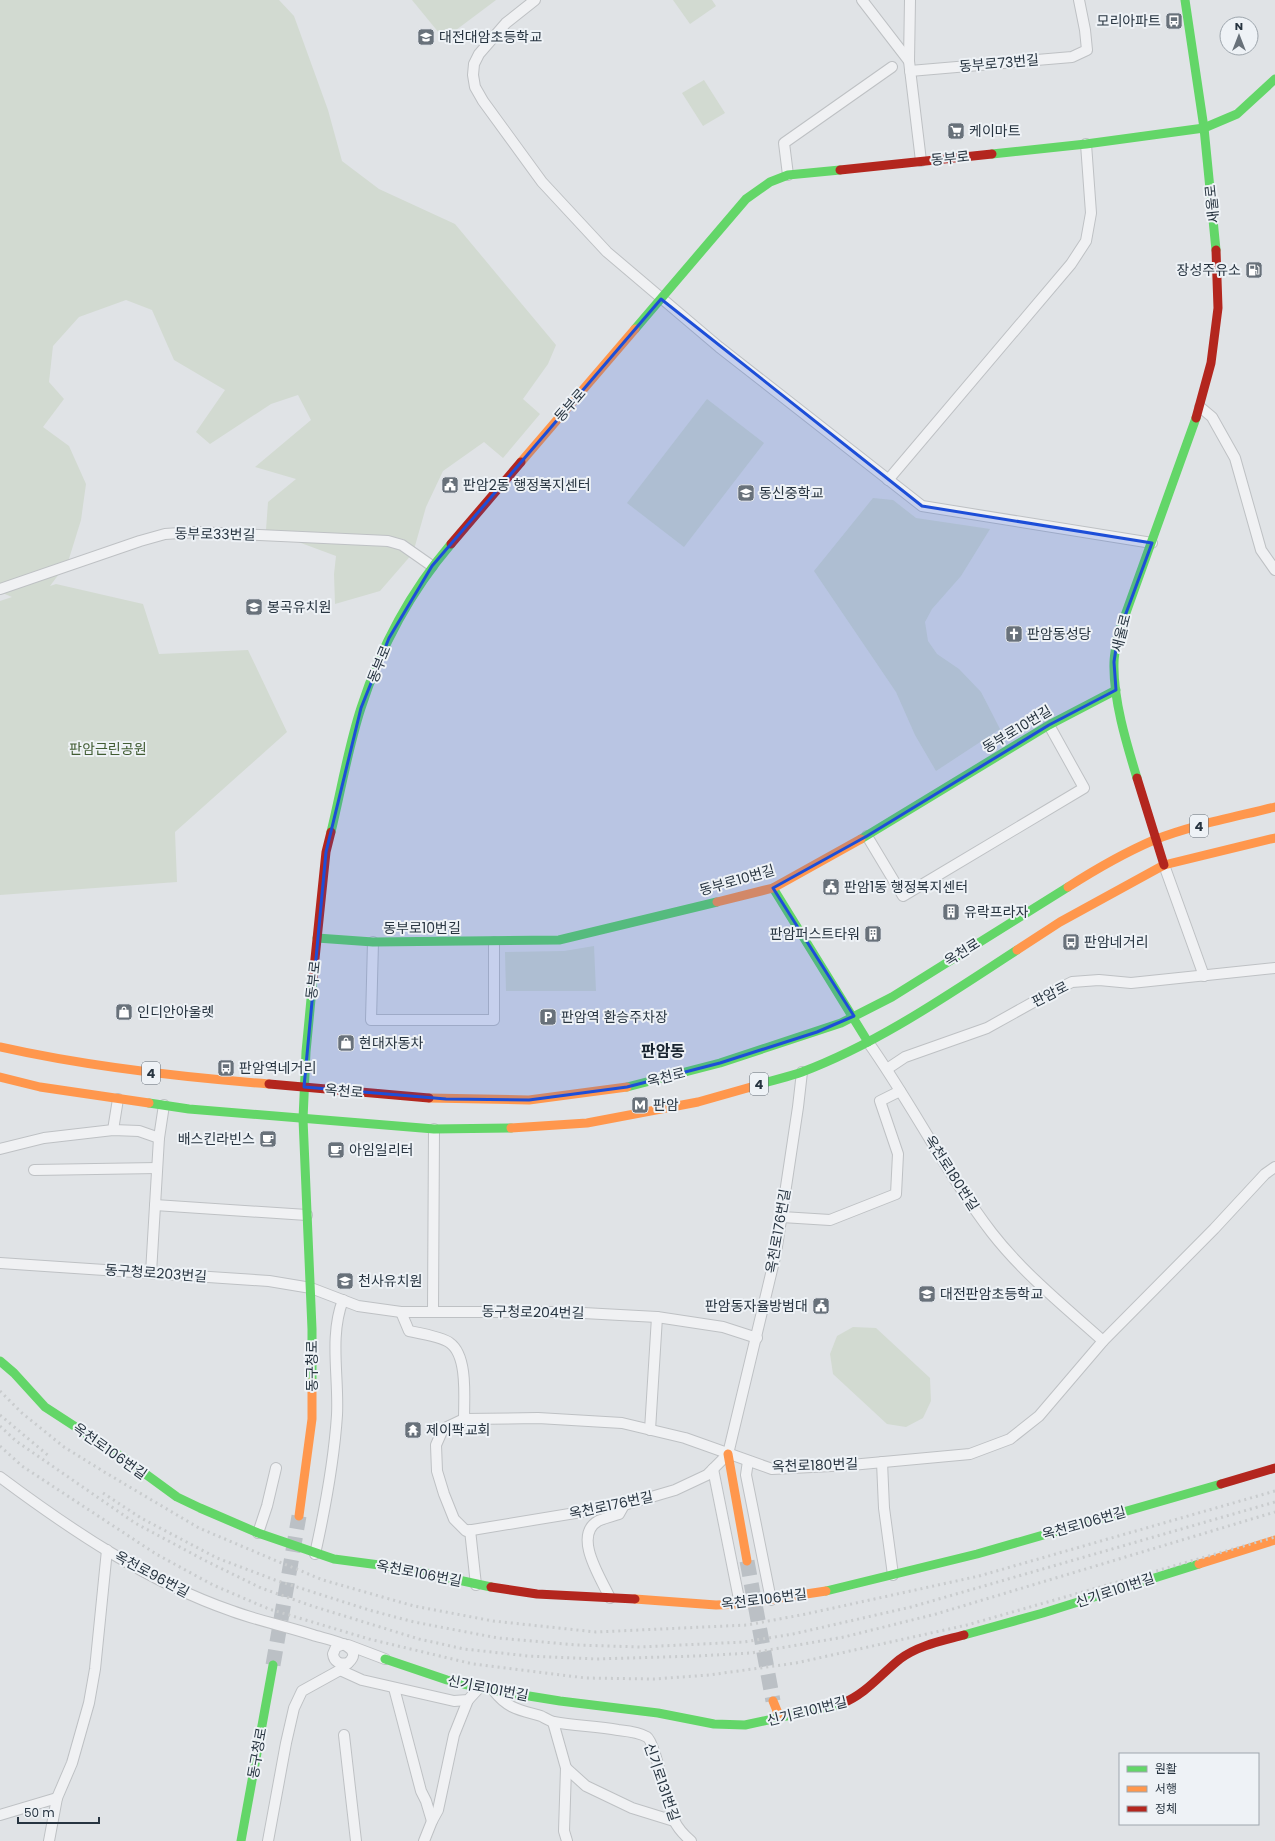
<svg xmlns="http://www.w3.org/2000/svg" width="1275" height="1841" viewBox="0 0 1275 1841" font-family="Poppins,'Noto Sans KR',sans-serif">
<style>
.green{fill:#d2dad1}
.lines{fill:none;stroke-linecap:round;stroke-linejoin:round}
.secondary-tunnel{stroke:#bbc0c5;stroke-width:15;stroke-dasharray:15 8;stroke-linecap:butt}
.street-casing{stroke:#bec1c4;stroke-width:12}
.street{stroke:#f0f1f3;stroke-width:10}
.fast{stroke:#63d668;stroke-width:9}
.slow{stroke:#ff974d;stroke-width:9}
.jam{stroke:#b3261e;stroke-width:9}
.rail{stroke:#c9ccce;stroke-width:3;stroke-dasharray:2 4;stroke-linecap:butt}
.marked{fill:#1d4ed8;fill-opacity:0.2;stroke:#1d4ed8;stroke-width:3;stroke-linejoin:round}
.labels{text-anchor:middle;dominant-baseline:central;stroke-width:4;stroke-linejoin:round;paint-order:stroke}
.shield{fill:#eef2f6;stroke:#636d77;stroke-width:1}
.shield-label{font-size:13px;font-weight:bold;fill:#273440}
.poi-label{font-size:14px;fill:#273440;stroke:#eef2f6;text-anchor:start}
.street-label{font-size:14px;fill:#273440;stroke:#eef2f6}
.park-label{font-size:14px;fill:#415c33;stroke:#eef2f6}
.quarter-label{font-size:16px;font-weight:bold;fill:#192430;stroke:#eef2f6}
</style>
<rect width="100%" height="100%" fill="#e0e3e6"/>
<g class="green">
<polygon points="0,0 279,0 294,16 328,110 342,161 379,189 455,224 556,345 548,364 523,399 540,414 503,458 484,442 443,471 426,507 413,553 380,591 335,604 334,574 336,556 266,530 268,502 296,479 255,467 311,420 298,395 271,404 210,444 196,432 225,390 174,360 152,310 126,300 79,317 53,346 49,382 64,399 43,427 69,446 86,484 81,520 68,562 50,586 56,584 143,604 159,654 248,650 287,732 175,832 177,882 0,895 0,601 12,597 0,592"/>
<polygon points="412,0 496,0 444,39"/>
<polygon points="673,0 712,0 716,6 690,24"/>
<polygon points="704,80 725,113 703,126 682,93"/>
<polygon points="707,399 764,443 684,547 627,503"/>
<polygon points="873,498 893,500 916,518 990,529 961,576 932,609 925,622 928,641 937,654 959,669 981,692 1000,729 936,771 915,735 896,692 814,571"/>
<polygon points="594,946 596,991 506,991 505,952 564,951"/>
<polygon points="853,1327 876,1328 930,1378 931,1401 923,1418 906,1427 887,1424 833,1374 830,1354 837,1336"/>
</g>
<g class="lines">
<g class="secondary-tunnel">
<polyline points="747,1561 773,1701"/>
<polyline points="273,1665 299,1516"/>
</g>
<defs>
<g id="street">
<polyline points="535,0 506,23 479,54 474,64 473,75 475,87 483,101 542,182 607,252 719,347 922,506 1152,543"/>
<polyline points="862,0 909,61"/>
<polyline points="910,0 909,61 921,161"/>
<polyline points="910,71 1072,57 1087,50 1085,30 1079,0"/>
<polyline points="788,175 784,143 892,67"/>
<polyline points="1200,407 1212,417 1235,458 1261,550 1275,570"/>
<polyline points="888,480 1071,264 1086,241 1091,213 1086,144"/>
<polyline points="0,589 140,541 165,534 195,532 388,541 402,545 432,566"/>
<polyline points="867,836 903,896 1084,788 1049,725"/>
<polyline points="1164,865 1204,976"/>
<polyline points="373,942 371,1020 494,1020 494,942"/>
<path d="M868,1042C912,1104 946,1173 992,1233C1024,1274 1065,1307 1103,1341"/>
<polyline points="887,1069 905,1057 987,1028 1048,994 1072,982 1099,980 1131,983 1275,968"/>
<polyline points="802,1072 798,1107 776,1253 728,1454 707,1475 675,1490 624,1505 466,1531 454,1519 444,1494 437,1471 436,1445 443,1429 464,1419 538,1418 622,1423 685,1438 772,1469 851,1465 970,1454 1010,1439 1039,1416 1103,1341 1214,1229 1265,1174 1275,1167"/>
<polyline points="113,1130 118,1099"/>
<polyline points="0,1149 44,1138 113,1130 139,1131 159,1138"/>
<polyline points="34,1170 157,1168"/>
<polyline points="155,1205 307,1215"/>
<polyline points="782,1217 830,1220 896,1194 898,1154 880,1101 900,1091"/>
<polyline points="0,1263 269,1281 311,1288 358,1306 401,1312 565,1312 657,1317 723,1327 757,1338"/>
<polyline points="151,1273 159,1138 164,1105"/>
<polyline points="433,1311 434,1129"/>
<path d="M401,1312L409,1331C419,1333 443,1337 450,1343C468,1356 464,1398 464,1419"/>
<polyline points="650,1430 657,1317"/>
<polyline points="748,1461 746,1475 771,1600"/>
<polyline points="882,1462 884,1508 893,1575"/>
<polyline points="713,1469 740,1604"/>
<path d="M0,1477C71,1530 148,1582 232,1611C259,1621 286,1626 313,1635C324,1639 368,1645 348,1663C340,1665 334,1662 333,1654L336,1647L344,1644"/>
<polyline points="470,1530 476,1585"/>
<polyline points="258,1533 267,1506 276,1468"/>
<path d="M315,1554C325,1509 334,1461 337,1415C339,1377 329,1336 343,1300"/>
<path d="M610,1598C602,1580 572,1536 598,1521C604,1518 613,1516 619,1514L624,1505"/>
<polyline points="348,1645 385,1659"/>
<polyline points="340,1670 362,1680 454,1701 468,1700 479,1688"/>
<polyline points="394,1688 421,1791 426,1801 432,1821"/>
<path d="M494,1691C508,1709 520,1710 541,1716C545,1718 550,1721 554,1722C575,1726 597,1726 618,1730C627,1731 639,1732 647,1737C655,1742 667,1805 674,1820C678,1829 684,1835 691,1841"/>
<polyline points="553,1722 566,1768 564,1831 567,1841"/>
<polyline points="344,1735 356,1841"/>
<polyline points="566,1768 586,1786 632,1808 674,1821"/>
<polyline points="0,1815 57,1798"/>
<polyline points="49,1841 57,1798 72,1763 89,1703 95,1669 107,1550"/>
<polyline points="268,1841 286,1743 294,1708 302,1691 340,1670 348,1663"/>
<polyline points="424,1841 432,1821 438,1810 454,1735 468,1700"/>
</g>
</defs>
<use href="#street" class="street-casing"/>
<use href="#street" class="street"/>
<g class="fast">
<polyline points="1185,0 1204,128 1216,250"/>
<polyline points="992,154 1086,144 1204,128 1237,114 1275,79"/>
<polyline points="635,329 746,199 770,182 788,175 840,170"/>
<path d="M1137,778C1126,742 1113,699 1114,663C1114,653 1117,644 1118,635L1196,418"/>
<path d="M331,832C341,791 348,748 361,708C380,649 411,591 451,544"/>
<polyline points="861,839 1049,725 1116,690"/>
<polyline points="773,888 868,1042"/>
<polyline points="317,938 373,942 559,940 717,902"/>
<path d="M758,1085C773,1080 788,1077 802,1072C879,1043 949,994 1017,950"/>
<polyline points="627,1087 720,1063 841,1023 892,997 1068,887"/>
<polyline points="149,1103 189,1109 434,1129 511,1128"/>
<polyline points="0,1361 14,1373 45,1407 125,1459 177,1497 200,1508 258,1533 334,1559 402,1568 491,1587"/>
<polyline points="312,1382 312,1329 303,1119 306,1052 313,978"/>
<polyline points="826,1591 977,1554 1221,1484"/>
<polyline points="964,1635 1043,1613 1199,1564"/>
<polyline points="385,1659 447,1680 479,1688 560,1701 658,1713 714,1724 745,1725 841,1704"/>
<polyline points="241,1841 273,1665"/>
</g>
<g class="slow">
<polyline points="521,462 635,329"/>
<path d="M1068,887C1096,869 1124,853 1154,840C1192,825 1235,817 1275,807"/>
<polyline points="717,902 773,888 861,839"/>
<polyline points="1017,950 1060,922 1164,865 1275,838"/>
<path d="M0,1047C89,1067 178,1077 269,1084"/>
<polyline points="0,1077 40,1087 149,1103"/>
<polyline points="429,1098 529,1100 627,1087"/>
<polyline points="511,1128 587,1123 698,1102 758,1085"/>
<polyline points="728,1454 747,1561"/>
<polyline points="299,1516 312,1419 312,1382"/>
<polyline points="1199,1564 1275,1540"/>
<polyline points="635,1599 716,1605 740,1604 826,1591"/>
<polyline points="773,1701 780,1718"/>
</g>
<g class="jam">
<polyline points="840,170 992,154"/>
<polyline points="1196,418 1211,363 1218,308 1216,250"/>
<polyline points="451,544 521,462"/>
<polyline points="1137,778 1164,865"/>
<polyline points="313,978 326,852 331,832"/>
<polyline points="269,1084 429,1098"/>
<polyline points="1221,1484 1275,1468"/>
<polyline points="491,1587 537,1594 635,1599"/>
<path d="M841,1704C866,1694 880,1675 900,1659C919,1645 942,1641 964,1635"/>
</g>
<g class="rail">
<polyline points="0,1391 22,1413 64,1447 106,1473 199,1528 272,1559 323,1580 414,1606 493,1621 596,1632 747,1625 806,1614 979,1576 1275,1491"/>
<polyline points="0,1415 50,1457"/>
<polyline points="0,1426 16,1441 135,1523 206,1561 261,1588 312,1606 419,1639 464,1649 528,1656 596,1659 697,1656 751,1653 844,1637 936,1614 1275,1512"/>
<polyline points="0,1446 22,1466 156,1554 213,1585 269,1609 369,1639 473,1664 586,1678 654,1679 709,1675 796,1663 967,1625 1275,1537"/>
<polyline points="103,1493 141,1518 217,1558 275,1580 369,1610 414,1622 498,1638 577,1645 640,1647 744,1642 793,1634 911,1607 1275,1502"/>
</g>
</g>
<path class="marked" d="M661,299L922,506L1152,543L1118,635L1114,662L1116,690L1049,725L867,836L773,888L854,1016L817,1032L720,1063L627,1087L529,1100L446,1099L304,1087L326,852L361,708L389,638L432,566Z"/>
<defs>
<symbol id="bus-square" viewBox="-11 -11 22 22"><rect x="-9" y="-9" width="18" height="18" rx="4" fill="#68717a" stroke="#eef2f6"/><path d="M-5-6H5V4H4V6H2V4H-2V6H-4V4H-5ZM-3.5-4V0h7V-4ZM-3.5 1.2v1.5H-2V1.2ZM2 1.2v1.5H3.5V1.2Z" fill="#fff"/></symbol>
<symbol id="school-square" viewBox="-11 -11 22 22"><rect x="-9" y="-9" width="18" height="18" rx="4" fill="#68717a" stroke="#eef2f6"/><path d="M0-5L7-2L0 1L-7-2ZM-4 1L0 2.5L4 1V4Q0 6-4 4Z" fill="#fff"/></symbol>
<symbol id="supermarket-square" viewBox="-11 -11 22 22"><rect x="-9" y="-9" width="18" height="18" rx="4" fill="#68717a" stroke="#eef2f6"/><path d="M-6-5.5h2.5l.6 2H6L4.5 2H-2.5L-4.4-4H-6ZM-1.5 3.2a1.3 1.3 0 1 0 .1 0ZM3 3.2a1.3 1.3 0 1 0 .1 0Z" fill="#fff"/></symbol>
<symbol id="fuel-square" viewBox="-11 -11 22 22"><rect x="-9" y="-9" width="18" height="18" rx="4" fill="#68717a" stroke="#eef2f6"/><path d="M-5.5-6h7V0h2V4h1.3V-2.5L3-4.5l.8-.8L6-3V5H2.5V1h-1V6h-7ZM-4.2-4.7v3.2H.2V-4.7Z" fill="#fff"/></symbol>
<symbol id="civic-square" viewBox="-11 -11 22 22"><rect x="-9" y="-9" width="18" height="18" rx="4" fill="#68717a" stroke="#eef2f6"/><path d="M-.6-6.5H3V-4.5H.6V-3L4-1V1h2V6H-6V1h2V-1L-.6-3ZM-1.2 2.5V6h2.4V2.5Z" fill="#fff"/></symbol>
<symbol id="church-square" viewBox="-11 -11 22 22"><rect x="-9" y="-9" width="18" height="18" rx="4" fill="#68717a" stroke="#eef2f6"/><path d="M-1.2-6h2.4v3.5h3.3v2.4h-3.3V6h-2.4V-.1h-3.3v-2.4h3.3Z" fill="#fff"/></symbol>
<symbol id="building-square" viewBox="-11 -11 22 22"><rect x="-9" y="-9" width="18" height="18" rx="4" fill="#68717a" stroke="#eef2f6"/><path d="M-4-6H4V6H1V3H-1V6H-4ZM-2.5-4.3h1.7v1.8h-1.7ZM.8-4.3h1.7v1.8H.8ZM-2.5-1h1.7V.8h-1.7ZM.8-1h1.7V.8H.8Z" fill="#fff"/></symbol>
<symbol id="shop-square" viewBox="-11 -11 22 22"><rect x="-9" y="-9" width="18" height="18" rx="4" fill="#68717a" stroke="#eef2f6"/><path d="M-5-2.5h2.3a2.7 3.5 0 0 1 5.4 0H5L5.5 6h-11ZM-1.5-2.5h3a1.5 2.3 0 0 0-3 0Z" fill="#fff"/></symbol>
<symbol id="parking-square" viewBox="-11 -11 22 22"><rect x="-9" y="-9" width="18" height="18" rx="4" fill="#68717a" stroke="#eef2f6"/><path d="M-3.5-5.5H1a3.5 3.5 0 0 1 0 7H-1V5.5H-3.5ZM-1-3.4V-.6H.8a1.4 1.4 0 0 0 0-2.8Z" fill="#fff"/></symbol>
<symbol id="metro-square" viewBox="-11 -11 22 22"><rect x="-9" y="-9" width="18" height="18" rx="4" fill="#68717a" stroke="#eef2f6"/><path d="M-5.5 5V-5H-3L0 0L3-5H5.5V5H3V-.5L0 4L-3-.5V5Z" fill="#fff"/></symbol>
<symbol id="cafe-square" viewBox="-11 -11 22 22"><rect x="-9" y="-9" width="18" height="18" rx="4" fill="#68717a" stroke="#eef2f6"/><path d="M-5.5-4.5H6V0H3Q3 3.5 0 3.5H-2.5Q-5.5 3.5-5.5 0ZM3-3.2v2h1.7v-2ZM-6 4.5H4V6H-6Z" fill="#fff"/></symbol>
<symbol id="temple-square" viewBox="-11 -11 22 22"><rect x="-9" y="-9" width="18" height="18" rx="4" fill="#68717a" stroke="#eef2f6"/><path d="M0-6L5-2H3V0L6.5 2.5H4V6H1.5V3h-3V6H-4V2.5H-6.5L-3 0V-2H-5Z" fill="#fff"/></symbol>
</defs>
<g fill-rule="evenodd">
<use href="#bus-square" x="1164" y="11" width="20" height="20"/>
<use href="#school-square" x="416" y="27" width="20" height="20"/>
<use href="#supermarket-square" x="946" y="121" width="20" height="20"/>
<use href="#fuel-square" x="1244" y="260" width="20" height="20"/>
<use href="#civic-square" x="440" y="475" width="20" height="20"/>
<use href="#school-square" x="736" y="483" width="20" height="20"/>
<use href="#school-square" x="244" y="597" width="20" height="20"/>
<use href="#church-square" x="1004" y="624" width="20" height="20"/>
<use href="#civic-square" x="821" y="877" width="20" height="20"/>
<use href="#building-square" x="941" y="902" width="20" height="20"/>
<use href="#building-square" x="863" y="924" width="20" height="20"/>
<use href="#bus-square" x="1061" y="932" width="20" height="20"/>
<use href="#shop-square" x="114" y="1002" width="20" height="20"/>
<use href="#parking-square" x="538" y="1007" width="20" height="20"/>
<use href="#shop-square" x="336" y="1033" width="20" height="20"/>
<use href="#bus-square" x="216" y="1058" width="20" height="20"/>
<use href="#metro-square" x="630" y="1095" width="20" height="20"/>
<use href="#cafe-square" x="258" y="1129" width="20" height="20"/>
<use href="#cafe-square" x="326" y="1140" width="20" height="20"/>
<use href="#school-square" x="335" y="1271" width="20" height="20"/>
<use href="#school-square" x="917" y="1284" width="20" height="20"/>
<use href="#civic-square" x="811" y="1296" width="20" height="20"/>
<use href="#temple-square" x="403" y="1420" width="20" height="20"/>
</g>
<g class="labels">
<g class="shield">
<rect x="1190" y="815" width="18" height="22" rx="3"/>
<rect x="142" y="1062" width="18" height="22" rx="3"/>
<rect x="750" y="1073" width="18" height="22" rx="3"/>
</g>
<g class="shield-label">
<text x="1199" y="826">4</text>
<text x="151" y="1073">4</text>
<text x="759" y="1084">4</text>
</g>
<g class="poi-label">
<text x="1161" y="21" text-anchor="end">모리아파트</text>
<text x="439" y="37">대전대암초등학교</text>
<text x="969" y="131">케이마트</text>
<text x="1241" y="270" text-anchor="end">장성주유소</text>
<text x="463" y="485">판암2동 행정복지센터</text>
<text x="759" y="493">동신중학교</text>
<text x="267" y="607">봉곡유치원</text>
<text x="1027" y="634">판암동성당</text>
<text x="844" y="887">판암1동 행정복지센터</text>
<text x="964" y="912">유락프라자</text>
<text x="860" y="934" text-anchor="end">판암퍼스트타워</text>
<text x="1084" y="942">판암네거리</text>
<text x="137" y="1012">인디안아울렛</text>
<text x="561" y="1017">판암역 환승주차장</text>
<text x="359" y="1043">현대자동차</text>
<text x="239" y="1068">판암역네거리</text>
<text x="653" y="1105">판암</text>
<text x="255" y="1139" text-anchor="end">배스킨라빈스</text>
<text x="349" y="1150">아임일리터</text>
<text x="358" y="1281">천사유치원</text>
<text x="940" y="1294">대전판암초등학교</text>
<text x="808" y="1306" text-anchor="end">판암동자율방범대</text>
<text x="426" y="1430">제이팍교회</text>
</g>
<g class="street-label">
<text transform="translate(999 63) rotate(-5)">동부로73번길</text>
<text transform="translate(950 158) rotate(-6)">동부로</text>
<text transform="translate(1212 204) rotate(-96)">새울로</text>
<text transform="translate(570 405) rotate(-49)">동부로</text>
<text transform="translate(215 534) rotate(1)">동부로33번길</text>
<text transform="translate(1121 633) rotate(-76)">새울로</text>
<text transform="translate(379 664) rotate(-68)">동부로</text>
<text transform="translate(1017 729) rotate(-31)">동부로10번길</text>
<text transform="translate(737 880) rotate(-16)">동부로10번길</text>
<text x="422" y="928">동부로10번길</text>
<text transform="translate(962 952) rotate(-32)">옥천로</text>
<text transform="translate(313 980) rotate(-84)">동부로</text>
<text transform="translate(1050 994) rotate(-27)">판암로</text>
<text transform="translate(666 1077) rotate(-14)">옥천로</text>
<text transform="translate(344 1091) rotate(5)">옥천로</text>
<text transform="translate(952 1173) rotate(57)">옥천로180번길</text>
<text transform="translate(778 1231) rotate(-80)">옥천로176번길</text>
<text transform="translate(156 1273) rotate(4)">동구청로203번길</text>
<text transform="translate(533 1312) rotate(1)">동구청로204번길</text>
<text transform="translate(312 1366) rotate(-90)">동구청로</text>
<text transform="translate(110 1451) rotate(35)">옥천로106번길</text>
<text transform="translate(815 1465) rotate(-2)">옥천로180번길</text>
<text transform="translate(611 1505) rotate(-12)">옥천로176번길</text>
<text transform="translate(1084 1523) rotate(-16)">옥천로106번길</text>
<text transform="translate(419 1573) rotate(11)">옥천로106번길</text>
<text transform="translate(152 1574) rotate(28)">옥천로96번길</text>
<text transform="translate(1115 1590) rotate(-18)">신기로101번길</text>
<text transform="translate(764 1599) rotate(-7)">옥천로106번길</text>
<text transform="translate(488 1688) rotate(11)">신기로101번길</text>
<text transform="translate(807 1711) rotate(-14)">신기로101번길</text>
<text transform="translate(257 1753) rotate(-80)">동구청로</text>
<text transform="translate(662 1782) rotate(71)">신기로131번길</text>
</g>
<g class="park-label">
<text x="108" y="749">판암근린공원</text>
</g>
<g class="quarter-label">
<text x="663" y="1051">판암동</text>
</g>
</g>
<rect x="1119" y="1753" width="140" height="72" fill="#eef2f6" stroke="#9ea6ad"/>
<rect x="1127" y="1766" width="20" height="6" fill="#63d668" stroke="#9ea6ad"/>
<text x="1155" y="1773" font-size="12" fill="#273440">원활</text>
<rect x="1127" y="1786" width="20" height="6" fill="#ff974d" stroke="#9ea6ad"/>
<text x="1155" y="1793" font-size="12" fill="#273440">서행</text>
<rect x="1127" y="1806" width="20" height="6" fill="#b3261e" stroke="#9ea6ad"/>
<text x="1155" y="1813" font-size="12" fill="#273440">정체</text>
<g transform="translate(1239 36)"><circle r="19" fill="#eef2f6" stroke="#9ea6ad"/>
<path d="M0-3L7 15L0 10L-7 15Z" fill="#68717a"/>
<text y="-6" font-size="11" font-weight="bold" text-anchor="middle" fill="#273440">N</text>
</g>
<path d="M18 1817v6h81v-6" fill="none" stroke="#273440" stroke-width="2"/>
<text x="24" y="1817" font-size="12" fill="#273440" stroke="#eef2f6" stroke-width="3" paint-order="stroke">50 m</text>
</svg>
